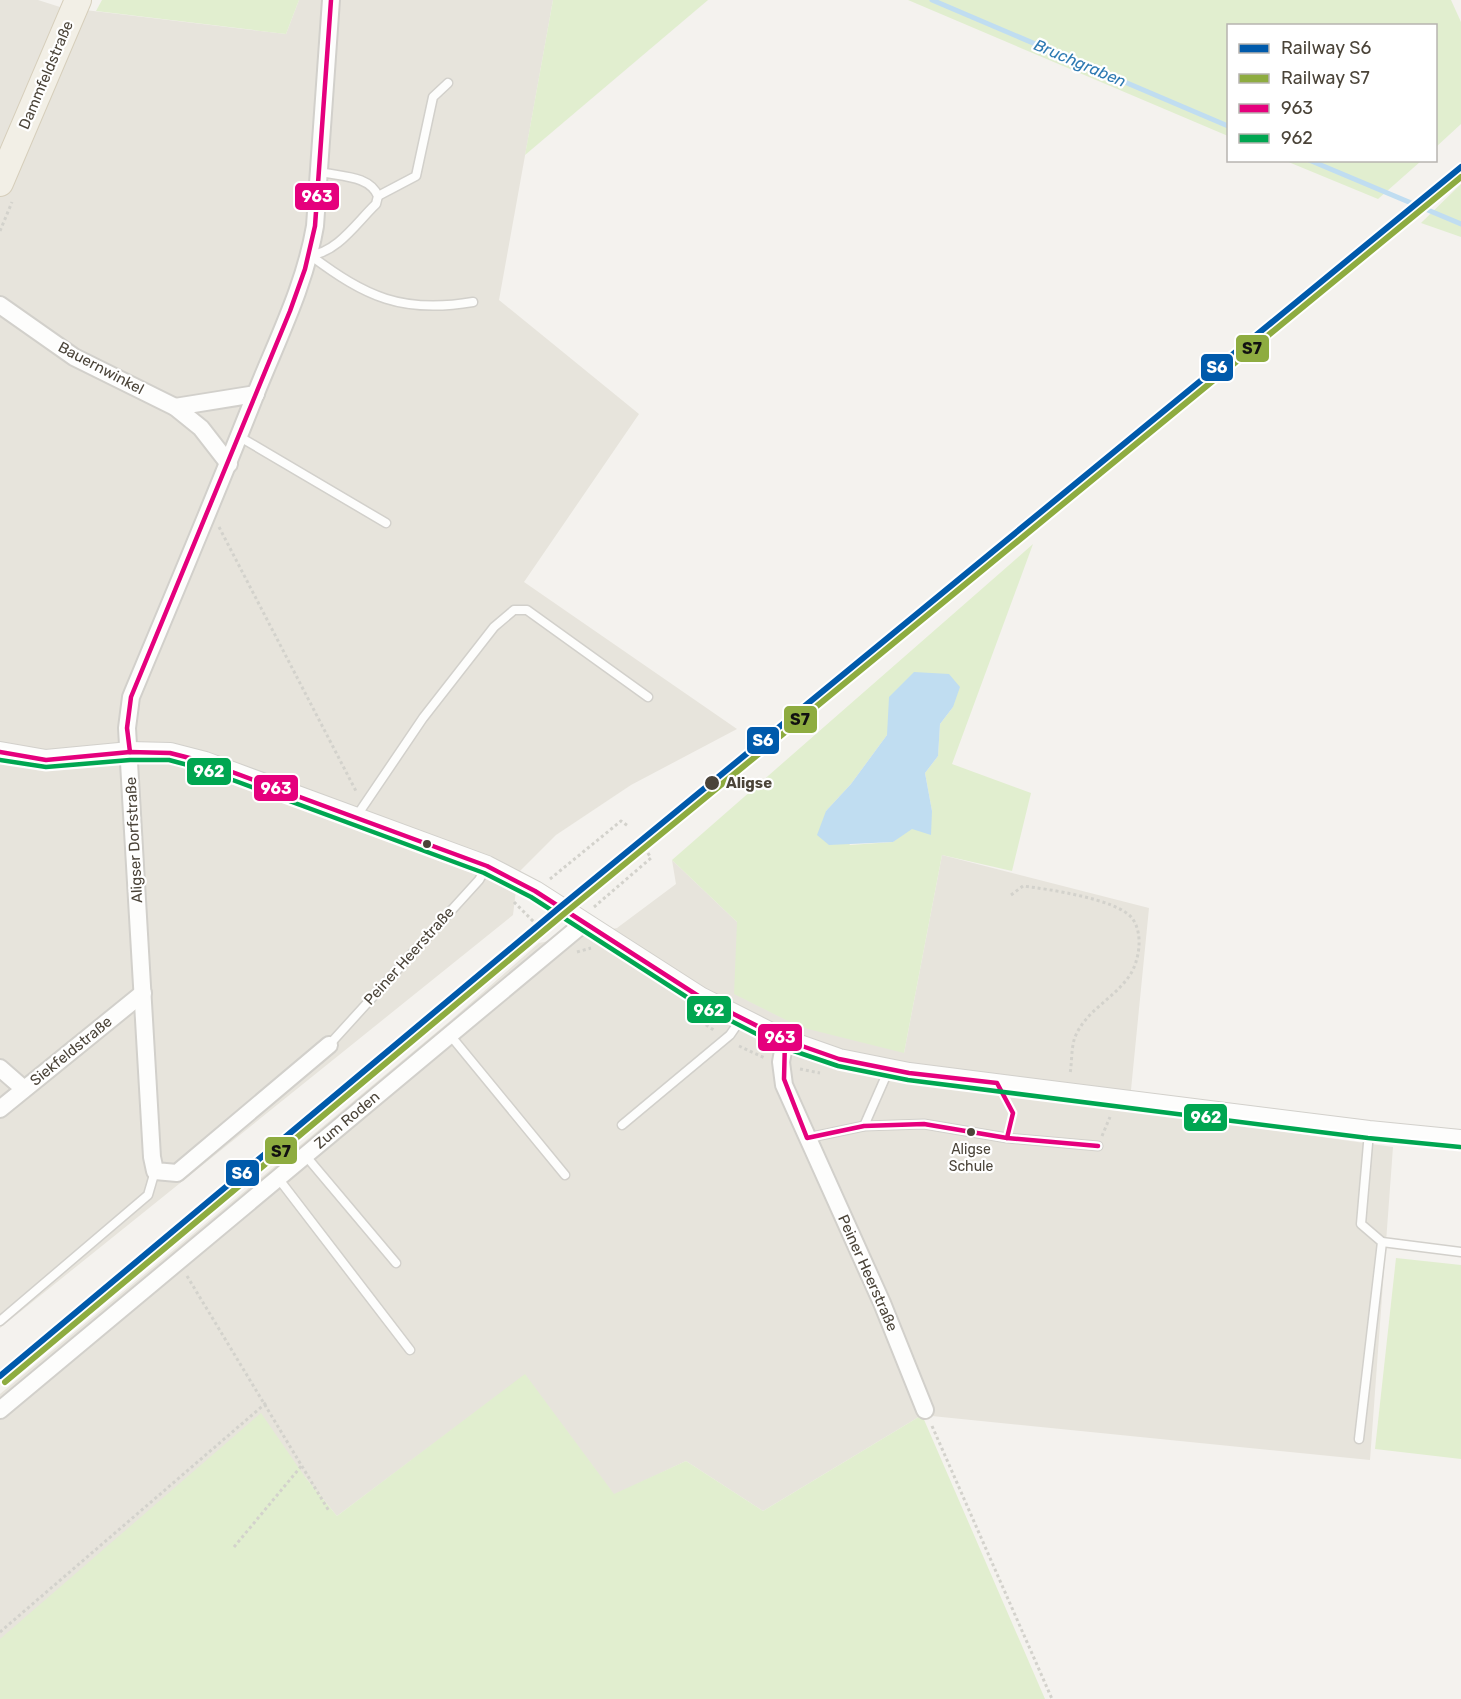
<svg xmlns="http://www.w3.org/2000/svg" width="1461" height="1699" viewBox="0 0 1461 1699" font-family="Rubik,sans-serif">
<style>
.residential{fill:#e7e4dc}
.green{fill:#e1eecf;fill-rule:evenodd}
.water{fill:#c0ddf1}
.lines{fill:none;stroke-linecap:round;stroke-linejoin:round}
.stream{stroke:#c0ddf1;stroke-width:5}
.service-casing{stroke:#d2d0cb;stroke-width:11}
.minor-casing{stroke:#d2d0cb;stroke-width:20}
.tertiary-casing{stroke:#d2d0cb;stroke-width:22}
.primary-casing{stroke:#d6cebb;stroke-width:28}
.path{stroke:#d3d2cc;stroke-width:3;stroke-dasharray:3 3;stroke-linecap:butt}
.service{stroke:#fdfdfc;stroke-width:8}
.minor{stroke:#fdfdfc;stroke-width:16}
.tertiary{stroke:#fdfdfc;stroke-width:20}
.primary{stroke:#f2efe6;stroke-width:26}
.bus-1-casing{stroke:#fff;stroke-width:9}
.bus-2-casing{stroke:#fff;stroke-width:9}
.bus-1{stroke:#e5007d;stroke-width:4.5}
.bus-2{stroke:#00a651;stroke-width:4.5}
.rail-1-casing{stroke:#fff;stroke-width:10}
.rail-2-casing{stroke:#fff;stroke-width:10}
.rail-1{stroke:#005aab;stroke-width:6}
.rail-2{stroke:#8eac40;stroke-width:6}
.stop-dot{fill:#4b4439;stroke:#fff;stroke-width:2}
.labels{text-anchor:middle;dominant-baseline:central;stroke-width:4.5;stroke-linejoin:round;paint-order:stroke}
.bus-label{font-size:14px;fill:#4b4439;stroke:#fff}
.street-label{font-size:15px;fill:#4b4439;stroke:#fff}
.stop-label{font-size:15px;font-weight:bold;fill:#4b4439;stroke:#fff;text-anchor:start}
.water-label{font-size:16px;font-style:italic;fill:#2e7ab2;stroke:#fff}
.line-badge{stroke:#fff;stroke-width:2}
.badge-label{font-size:16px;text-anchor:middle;font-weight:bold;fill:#fff}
.pale-badge-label{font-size:16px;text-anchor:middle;font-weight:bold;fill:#111}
</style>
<rect width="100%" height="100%" fill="#f4f2ee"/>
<g class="residential">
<polygon points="0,0 38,0 60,7 286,34 299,0 553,0 499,300 639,414 524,582 737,729 631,785 556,835 518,873 513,915 0,1328"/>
<polygon points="942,855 1149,908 1129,1110 1393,1147 1370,1460 922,1415 763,1511 686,1461 614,1495 525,1375 337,1516 305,1477 0,1699 0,1394 450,1021 539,943 617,928 676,884 672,860 737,922 904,1053"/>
</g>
<g class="green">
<polygon points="102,0 299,0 286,34 96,11"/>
<polygon points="553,0 708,0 525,155"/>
<polygon points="908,0 1451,0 1461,22 1461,124 1436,147 1436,26 1228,26 1228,136"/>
<polygon points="1286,161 1421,160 1421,161 1378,199"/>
<polygon points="1461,184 1461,237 1421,223"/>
<path d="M1033,544L952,764L1031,793L1012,871L942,855L904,1053L800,1027L734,994L737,922L672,860ZM953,707L940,724L938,756L925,773L932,811L893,842L850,845L826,811L851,784L887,735Z"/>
<polygon points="1396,1258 1461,1265 1461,1459 1375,1449"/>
<polygon points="525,1374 614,1494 686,1461 763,1511 922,1415 1045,1699 0,1699 0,1639 261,1413 305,1477 337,1516"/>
</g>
<polygon class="water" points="914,672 949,674 960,687 953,707 940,724 938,756 925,773 932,811 931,835 912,829 893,842 829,845 817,835 826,811 851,784 887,735 889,697"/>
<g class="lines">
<g class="stream">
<polyline points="932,0 1228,126"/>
<polyline points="1309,160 1461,224"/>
</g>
<defs>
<g id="service">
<polyline points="378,196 416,176 433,97 448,83"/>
<path d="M310,255C366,297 402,314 473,302"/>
<path d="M310,255C337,253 357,222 376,204L378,196C369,174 337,177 317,171"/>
<polyline points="240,437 386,523"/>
<polyline points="356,817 423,718 494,627 514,610 527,610 648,697"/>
<polyline points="450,1035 565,1175"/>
<polyline points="329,1045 479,880 487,866"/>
<polyline points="622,1125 730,1035 741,1019"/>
<polyline points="864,1126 889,1069"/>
<polyline points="807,1138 864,1126 924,1124 1007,1138 1098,1146"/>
<polyline points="305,1155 396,1263"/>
<polyline points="278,1178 410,1350"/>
<polyline points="1382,1242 1461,1252"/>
<polyline points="0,1321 148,1195 155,1171"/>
<polyline points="1359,1439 1382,1242 1361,1224 1369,1132"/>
</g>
<g id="minor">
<polyline points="0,305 74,357 175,407 201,428 229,464"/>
<polyline points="175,407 256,394"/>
<polyline points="785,1040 781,1062 784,1085 882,1303 925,1410"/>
<path d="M329,1045L177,1173L155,1171L152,1157L127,728L131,697C173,596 216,495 256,393C278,338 305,285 315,226L331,0"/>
<polyline points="0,1068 24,1089"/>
<polyline points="0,1109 143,993"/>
<polyline points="0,1410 584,923"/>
</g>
<polyline id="tertiary" points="0,752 46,760 130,752 170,753 205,762 487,866 535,891 700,997 785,1040 839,1059 909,1073 1369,1131 1461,1140"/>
<polyline id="primary" points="0,183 78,0"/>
</defs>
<use href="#service" class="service-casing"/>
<use href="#minor" class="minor-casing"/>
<use href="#tertiary" class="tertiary-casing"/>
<use href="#primary" class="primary-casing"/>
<g class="path">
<polyline points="0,231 12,202"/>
<polyline points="219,527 357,793"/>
<polyline points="550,879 621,821 628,826"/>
<path d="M1011,895L1023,886C1047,889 1117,899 1132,918C1144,934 1139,961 1130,975C1114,999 1086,1010 1075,1037C1071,1048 1072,1063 1070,1074"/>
<polyline points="514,902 545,933"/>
<polyline points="594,907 651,858 646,850"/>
<polyline points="577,952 591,948"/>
<polyline points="696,1018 715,1031"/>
<polyline points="739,1046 765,1058"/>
<polyline points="800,1069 820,1073"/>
<polyline points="1009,1105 1013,1113 1009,1127"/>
<polyline points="1102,1136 1110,1117"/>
<polyline points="187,1276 329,1511"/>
<polyline points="932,1426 1052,1699"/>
<polyline points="234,1547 303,1464"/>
<polyline points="0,1632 266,1403"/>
</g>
<use href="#service" class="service"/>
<use href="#minor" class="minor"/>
<use href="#tertiary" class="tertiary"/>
<use href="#primary" class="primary"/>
<defs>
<g id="bus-1">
<polyline points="0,752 46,760 130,752 170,753 205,762 487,866 535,891 700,997 785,1040 839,1059 909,1073 997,1083 1013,1113 1007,1138"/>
<polyline points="130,752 127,728 131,697 290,311 305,269 315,226 331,0"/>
<polyline points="785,1040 784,1079 807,1138 864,1126 924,1124 1007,1138 1098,1146"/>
</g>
<polyline id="bus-2" points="0,760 46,767 130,760 169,760 203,769 484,873 531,897 696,1003 782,1047 838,1066 908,1080 1368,1138 1460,1147"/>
</defs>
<use href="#bus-1" class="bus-1-casing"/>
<use href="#bus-2" class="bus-2-casing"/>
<use href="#bus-1" class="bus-1"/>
<use href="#bus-2" class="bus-2"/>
<defs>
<polyline id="rail-1" points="0,1376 560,907 1461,167"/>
<polyline id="rail-2" points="5,1382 565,913 1461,177"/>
</defs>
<use href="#rail-1" class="rail-1-casing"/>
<use href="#rail-2" class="rail-2-casing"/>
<use href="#rail-1" class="rail-1"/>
<use href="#rail-2" class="rail-2"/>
</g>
<g class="stop-dot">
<circle cx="712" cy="783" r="8"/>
<circle cx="427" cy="844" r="5"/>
<circle cx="971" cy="1132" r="5"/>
</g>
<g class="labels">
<g class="bus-label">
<text x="971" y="1149">Aligse<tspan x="971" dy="17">Schule</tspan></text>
</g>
<g class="street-label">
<text transform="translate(46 75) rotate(-67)">Dammfeldstraße</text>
<text transform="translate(101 368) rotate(28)">Bauernwinkel</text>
<text transform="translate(134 840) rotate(-93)">Aligser Dorfstraße</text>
<text transform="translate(409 956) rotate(-48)">Peiner Heerstraße</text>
<text transform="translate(71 1051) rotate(-39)">Siekfeldstraße</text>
<text transform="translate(347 1120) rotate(-40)">Zum Roden</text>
<text transform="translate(868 1273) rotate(66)">Peiner Heerstraße</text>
</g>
<g class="stop-label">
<text x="726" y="783">Aligse</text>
</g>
<g class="water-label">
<text transform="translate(1080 63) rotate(23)">Bruchgraben</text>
</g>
</g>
<g class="line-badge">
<rect x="294" y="182" width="46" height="29" rx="6" fill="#e5007d"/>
<rect x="1235" y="334" width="35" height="29" rx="6" fill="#8eac40"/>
<rect x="1200" y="353" width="34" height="29" rx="6" fill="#005aab"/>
<rect x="783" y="705" width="35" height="29" rx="6" fill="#8eac40"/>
<rect x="746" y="726" width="34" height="29" rx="6" fill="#005aab"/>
<rect x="186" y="757" width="46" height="29" rx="6" fill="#00a651"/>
<rect x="253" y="774" width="46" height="28" rx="6" fill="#e5007d"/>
<rect x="686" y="995" width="46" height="29" rx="6" fill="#00a651"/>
<rect x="757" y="1023" width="46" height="29" rx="6" fill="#e5007d"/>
<rect x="1183" y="1103" width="45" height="29" rx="6" fill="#00a651"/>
<rect x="264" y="1136" width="34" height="29" rx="6" fill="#8eac40"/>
<rect x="225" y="1159" width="35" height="28" rx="6" fill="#005aab"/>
</g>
<g class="badge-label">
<text x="317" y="202">963</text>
<text x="1217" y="373">S6</text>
<text x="763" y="746">S6</text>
<text x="209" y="777">962</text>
<text x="276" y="794">963</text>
<text x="709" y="1016">962</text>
<text x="780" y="1043">963</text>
<text x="1206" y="1123">962</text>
<text x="242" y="1179">S6</text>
</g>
<g class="pale-badge-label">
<text x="1252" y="354">S7</text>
<text x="800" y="725">S7</text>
<text x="281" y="1157">S7</text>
</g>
<rect x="1227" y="24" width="210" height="138" fill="#ffffff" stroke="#b7b4b0" stroke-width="1.5"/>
<rect x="1239" y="44" width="30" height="9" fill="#005aab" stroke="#b7b4b0" stroke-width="1.5"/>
<text x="1281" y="54" font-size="18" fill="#4b4439">Railway S6</text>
<rect x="1239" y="74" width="30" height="9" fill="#8eac40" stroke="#b7b4b0" stroke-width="1.5"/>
<text x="1281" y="84" font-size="18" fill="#4b4439">Railway S7</text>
<rect x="1239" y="104" width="30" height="9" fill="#e5007d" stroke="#b7b4b0" stroke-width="1.5"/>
<text x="1281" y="114" font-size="18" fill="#4b4439">963</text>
<rect x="1239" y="134" width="30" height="9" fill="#00a651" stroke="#b7b4b0" stroke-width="1.5"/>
<text x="1281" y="144" font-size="18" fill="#4b4439">962</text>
</svg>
